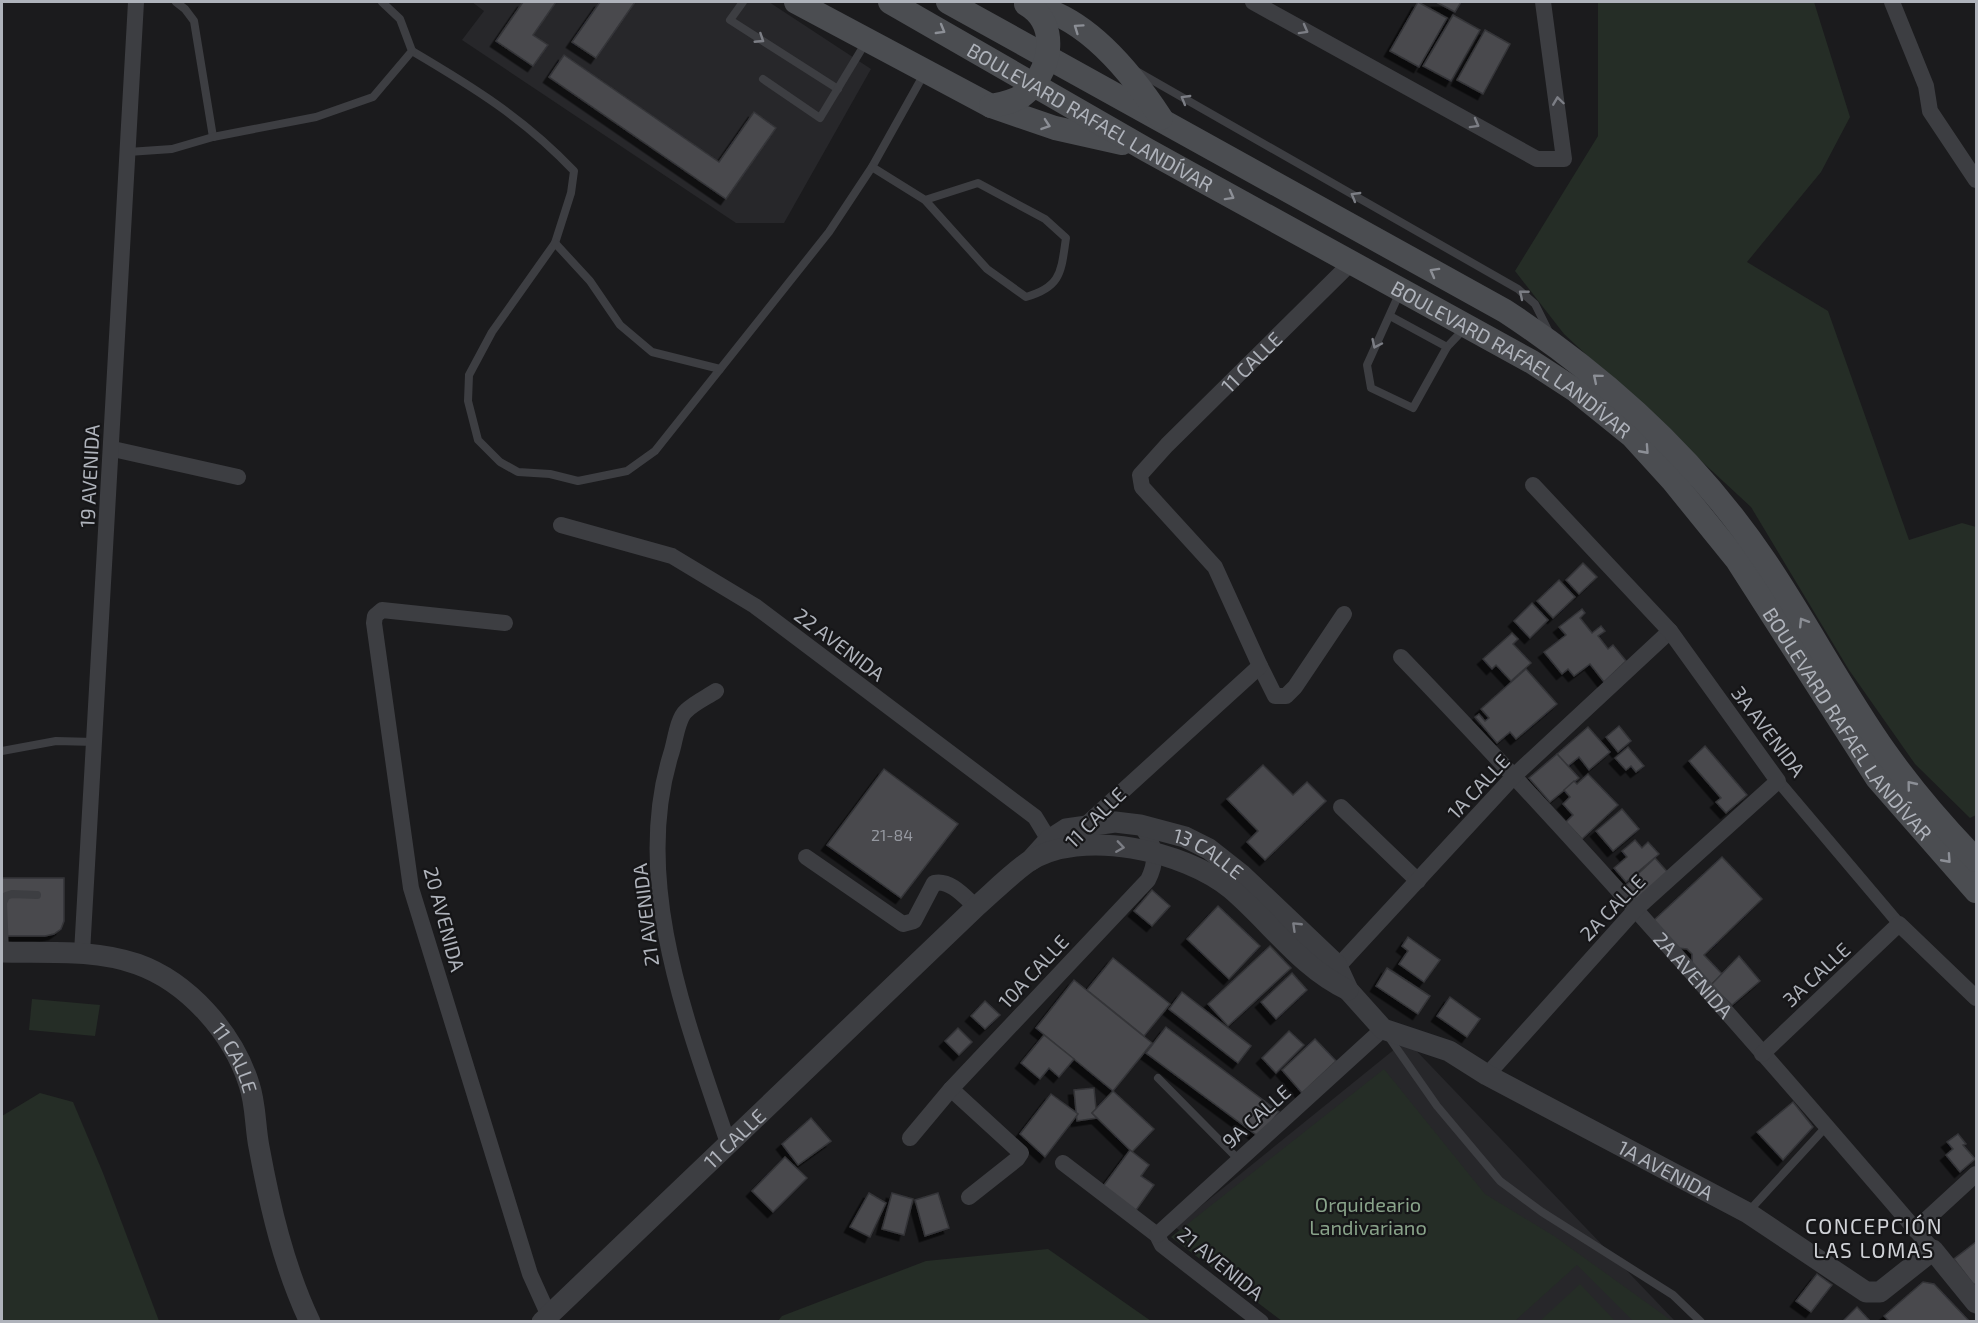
<svg xmlns="http://www.w3.org/2000/svg" width="1978" height="1323" viewBox="0 0 1978 1323" font-family="'Exo 2',sans-serif">
<style>
.built{fill:#27272a}
.green{fill:#252d26}
.building{fill:#48494d;stroke:#353539;stroke-width:1.5;filter:url(#shadow)}
.lines{fill:none;stroke-linecap:round;stroke-linejoin:round}
.service{stroke:#3d3e42;stroke-width:8}
.pedestrian{stroke:#3d3e42;stroke-width:12}
.minor{stroke:#3d3e42;stroke-width:16}
.tertiary{stroke:#3d3e42;stroke-width:21}
.secondary{stroke:#4b4d51;stroke-width:24}
.oneway{stroke:#8c8f96}
.oneway2{stroke:#7c7e85}
.labels{text-anchor:middle;dominant-baseline:central;stroke-width:4.5;stroke-linejoin:round;paint-order:stroke}
.number-label{font-size:16px;fill:#9598a0}
.street-label{font-size:20px;fill:#afb3bb;stroke:#161618}
.park-label{font-size:20px;fill:#89a38a;stroke:#161618}
.neighbourhood-label{font-size:21px;letter-spacing:1.5px;fill:#d0d2d7;stroke:#161618}
</style>
<defs>
<filter id="shadow"><feDropShadow dx="-5.5" dy="5.5" stdDeviation="0" flood-color="#0009"/></filter>
</defs>
<rect width="100%" height="100%" fill="#1b1b1d"/>
<g class="built">
<polygon points="472,2 769,2 871,69 784,223 736,223 462,40 484,11"/>
<polygon points="1406,1040 1675,1321 1299,1321 1175,1227"/>
</g>
<g class="green">
<polygon points="1598,2 1814,2 1850,117 1821,172 1747,262 1828,311 1909,540 1962,523 1976,527 1976,815 1970,818 1915,764 1849,670 1751,507 1564,334 1515,271 1598,136"/>
<polygon points="32,999 100,1005 95,1036 29,1030"/>
<polygon points="1384,1069 1485,1194 1554,1236 1672,1321 1633,1321 1577,1265 1515,1321 1282,1321 1171,1237"/>
<polygon points="40,1093 73,1102 103,1173 159,1321 2,1321 2,1116"/>
<polygon points="1048,1249 1151,1321 778,1321 782,1316 926,1261"/>
<polygon points="1580,1284 1615,1321 1540,1321"/>
</g>
<g class="building">
<polygon points="523,2 556,2 533,35 548,45 533,66 496,41"/>
<polygon points="600,2 635,2 596,58 572,42"/>
<polygon points="1418,2 1447,18 1419,67 1390,51"/>
<polygon points="1436,2 1461,2 1455,12"/>
<polygon points="1453,15 1480,30 1451,81 1423,66"/>
<polygon points="1485,30 1510,44 1483,94 1457,80"/>
<polygon points="564,55 719,162 754,112 776,128 726,199 549,77"/>
<polygon points="1583,563 1597,577 1579,594 1566,580"/>
<polygon points="1559,580 1575,597 1553,618 1537,601"/>
<polygon points="1532,603 1548,620 1530,638 1514,621"/>
<polygon points="1582,609 1585,613 1580,618 1592,633 1601,626 1605,631 1598,636 1608,649 1613,645 1626,661 1604,682 1590,664 1574,676 1568,669 1562,674 1544,652 1566,635 1559,627"/>
<polygon points="1512,633 1518,639 1513,644 1531,663 1511,681 1496,665 1492,669 1483,659"/>
<polygon points="1526,669 1557,704 1516,739 1510,732 1497,743 1475,717 1479,714 1485,721 1489,718 1481,709"/>
<polygon points="1619,726 1631,741 1618,752 1606,737"/>
<polygon points="1588,727 1610,752 1589,770 1579,757 1568,766 1557,754"/>
<polygon points="1705,746 1747,795 1726,813 1716,802 1721,798 1689,761"/>
<polygon points="1628,747 1644,766 1636,772 1631,766 1626,770 1615,758"/>
<polygon points="1557,754 1579,778 1550,802 1529,778"/>
<polygon points="1263,765 1293,795 1307,782 1326,801 1265,860 1247,842 1258,831 1227,799"/>
<polygon points="884,769 958,824 901,898 827,845"/>
<polygon points="1588,774 1618,805 1582,839 1566,822 1573,815 1563,804 1570,797 1564,790 1574,781 1577,784"/>
<polygon points="1622,809 1639,829 1613,851 1596,831"/>
<polygon points="1635,840 1642,848 1648,842 1659,854 1626,882 1614,868 1627,857 1622,851"/>
<polygon points="1722,857 1762,899 1704,955 1722,974 1711,985 1692,965 1692,954 1687,949 1677,948 1652,922"/>
<polygon points="1655,858 1670,875 1640,903 1625,886"/>
<polygon points="2,878 64,878 64,921 61,929 54,934 45,936 2,936"/>
<polygon points="1152,890 1170,906 1152,926 1134,911"/>
<polygon points="1218,906 1260,946 1229,979 1187,939"/>
<polygon points="1408,937 1440,960 1424,982 1399,964 1408,951 1402,946"/>
<polygon points="1270,946 1291,968 1228,1026 1208,1004"/>
<polygon points="1739,956 1760,981 1732,1005 1711,985"/>
<polygon points="1113,958 1170,1004 1144,1036 1087,990"/>
<polygon points="1387,968 1430,996 1418,1014 1376,986"/>
<polygon points="1292,973 1307,990 1276,1019 1261,1002"/>
<polygon points="1074,980 1152,1043 1113,1091 1036,1028"/>
<polygon points="1182,992 1251,1046 1238,1063 1169,1009"/>
<polygon points="1450,997 1480,1019 1467,1037 1437,1016"/>
<polygon points="985,1001 1000,1015 985,1029 971,1016"/>
<polygon points="1166,1027 1279,1112 1259,1137 1146,1053"/>
<polygon points="958,1028 972,1042 959,1055 945,1041"/>
<polygon points="1289,1031 1304,1045 1276,1073 1262,1058"/>
<polygon points="1044,1035 1074,1059 1059,1077 1049,1068 1040,1079 1021,1063"/>
<polygon points="1315,1039 1336,1061 1302,1093 1282,1070"/>
<polygon points="1094,1088 1096,1109 1092,1113 1097,1118 1077,1121 1074,1090"/>
<polygon points="1113,1091 1154,1129 1132,1152 1092,1113"/>
<polygon points="1051,1094 1078,1114 1045,1157 1020,1134"/>
<polygon points="1793,1102 1813,1127 1783,1160 1757,1132"/>
<polygon points="811,1118 831,1141 798,1165 782,1144"/>
<polygon points="1958,1134 1966,1144 1963,1145 1975,1159 1960,1172 1946,1155 1953,1149 1947,1142"/>
<polygon points="1130,1150 1149,1165 1141,1176 1154,1185 1134,1213 1101,1189"/>
<polygon points="785,1157 807,1178 773,1212 752,1191"/>
<polygon points="869,1193 886,1203 870,1237 850,1227"/>
<polygon points="892,1193 913,1199 904,1235 882,1229"/>
<polygon points="938,1193 949,1228 925,1236 915,1200"/>
<polygon points="1976,1242 1976,1283 1974,1285 1954,1259"/>
<polygon points="1817,1274 1832,1285 1811,1312 1796,1301"/>
<polygon points="1923,1282 1934,1284 1970,1322 1890,1322 1884,1316"/>
<polygon points="1857,1307 1871,1322 1843,1322 1843,1321"/>
</g>
<g class="lines">
<g class="service">
<polyline points="176,2 185,9 194,21 213,137"/>
<polyline points="743,2 730,20 838,89"/>
<path d="M412,51C473,87 525,119 574,171L571,193L555,243L492,332L469,375L468,401L478,440L500,462L518,472L550,474L578,481L627,471L655,451L829,232L872,167L924,74"/>
<polyline points="1138,72 1518,289 1535,304 1550,334"/>
<polyline points="763,79 820,118 866,42"/>
<polyline points="128,152 172,149 213,137 316,117 373,97 412,51 400,19 382,2"/>
<path d="M872,167L925,200L987,269L1026,297C1062,287 1061,271 1066,238L1045,219L978,183L925,200"/>
<polyline points="555,243 590,281 620,325 652,352 720,369"/>
<polyline points="1400,292 1367,365 1371,388 1413,408 1447,347 1464,329"/>
<polyline points="1390,316 1447,347"/>
<polyline points="2,751 56,741 95,742"/>
<polyline points="5,952 3,903 6,896 12,894 37,895"/>
<polyline points="1388,1036 1437,1106 1500,1181 1542,1212 1673,1295 1701,1322"/>
<polyline points="1158,1078 1239,1160"/>
<polyline points="1748,1212 1825,1128"/>
</g>
<polyline class="pedestrian" points="1778,781 1899,924"/>
<g class="minor">
<polyline points="1253,2 1537,159 1564,159 1543,2"/>
<polyline points="1892,2 1926,86 1930,111 1976,180"/>
<polyline points="113,449 238,477"/>
<polyline points="561,525 672,556 755,606 1035,817 1049,840 1059,848"/>
<polyline points="505,623 382,610 375,616 374,623 411,888 530,1274 549,1316"/>
<path id="s1" d="M1401,657C1585,848 1760,1048 1933,1250"/>
<polyline points="1260,666 1275,696 1286,696 1295,687 1344,614"/>
<path d="M716,691C707,697 694,703 686,711C677,719 675,743 671,754C631,883 688,1024 729,1146"/>
<polyline points="1341,807 1418,881"/>
<path id="s2" d="M1081,829L1260,666L1215,567L1142,487L1140,475L1167,445L1351,263"/>
<path d="M806,857L903,924L914,921L934,883C950,879 965,897 976,907"/>
<polyline points="82,953 136,2"/>
<polyline points="1331,974 1515,775 1670,631"/>
<polyline points="1762,1054 1899,924 1976,998"/>
<polyline points="1487,1075 1636,909 1778,781 1670,631 1533,485"/>
<polyline points="951,1089 1021,1153 1017,1159 969,1197"/>
<path d="M910,1138L951,1089L1148,880C1159,858 1155,844 1140,825"/>
<polyline points="1063,1163 1157,1235 1162,1245 1261,1322"/>
<polyline points="1915,1230 1976,1174"/>
<polyline points="1157,1235 1383,1029"/>
</g>
<g class="tertiary">
<path id="s3" d="M1030,861L1049,840L1066,829L1115,822L1140,825L1185,837L1209,849L1242,875L1336,964L1348,990L1383,1029L1449,1051L1487,1075L1748,1213L1866,1292H1880L1933,1250L1976,1303"/>
<path id="s4" d="M2,952C46,953 94,949 137,964C188,982 233,1033 249,1084C256,1104 255,1127 259,1147C270,1207 284,1267 310,1322"/>
<path id="s5" d="M542,1322L976,907C993,892 1010,875 1028,862C1081,827 1185,851 1231,889C1270,922 1301,968 1348,990"/>
</g>
<g class="secondary">
<polyline points="796,2 991,106 1055,128 1122,143"/>
<path id="s6" d="M890,2L1147,150L1532,362L1575,390L1632,436L1673,481L1737,560L1877,778L1976,891"/>
<path d="M948,2L1505,311C1607,378 1697,460 1765,561C1807,623 1842,691 1886,753C1913,791 1944,827 1976,860"/>
<path d="M1030,6C1086,15 1132,74 1161,118"/>
<path d="M991,106C1001,104 1013,102 1022,96C1051,74 1061,24 1026,4"/>
</g>
</g>
<defs><path id="oneway-chevron" d="M-2-3.5L2.5 0L-2 3.5" fill="none" stroke-width="1.6" stroke-linecap="round" stroke-linejoin="round" transform="scale(1.5)"/></defs>
<g class="oneway">
<use href="#oneway-chevron" transform="translate(1078 28) rotate(-145)"/>
<use href="#oneway-chevron" transform="translate(941 30) rotate(30)"/>
<use href="#oneway-chevron" transform="translate(1046 125) rotate(19)"/>
<use href="#oneway-chevron" transform="translate(1230 196) rotate(29)"/>
<use href="#oneway-chevron" transform="translate(1434 272) rotate(-151)"/>
<use href="#oneway-chevron" transform="translate(1597 378) rotate(-140)"/>
<use href="#oneway-chevron" transform="translate(1645 450) rotate(48)"/>
<use href="#oneway-chevron" transform="translate(1803 622) rotate(-122)"/>
<use href="#oneway-chevron" transform="translate(1911 785) rotate(-129)"/>
<use href="#oneway-chevron" transform="translate(1947 859) rotate(48)"/>
</g>
<g class="oneway2">
<use href="#oneway-chevron" transform="translate(1304 30) rotate(29)"/>
<use href="#oneway-chevron" transform="translate(760 39) rotate(33)"/>
<use href="#oneway-chevron" transform="translate(1185 99) rotate(-150)"/>
<use href="#oneway-chevron" transform="translate(1558 101) rotate(-98)"/>
<use href="#oneway-chevron" transform="translate(1475 124) rotate(29)"/>
<use href="#oneway-chevron" transform="translate(1355 196) rotate(-150)"/>
<use href="#oneway-chevron" transform="translate(1523 294) rotate(-141)"/>
<use href="#oneway-chevron" transform="translate(1376 344) rotate(115)"/>
<use href="#oneway-chevron" transform="translate(1120 847) rotate(8)"/>
<use href="#oneway-chevron" transform="translate(1296 926) rotate(-136)"/>
</g>
<g class="labels">
<g class="number-label">
<text x="892" y="834">21-84</text>
</g>
<g class="street-label">
<text stroke="none"><textPath href="#s6" startOffset="231">BOULEVARD RAFAEL LANDÍVAR</textPath></text>
<text stroke="none"><textPath href="#s6" startOffset="717">BOULEVARD RAFAEL LANDÍVAR</textPath></text>
<text stroke="none"><textPath href="#s2" startOffset="630">11 CALLE</textPath></text>
<text transform="translate(89 476) rotate(-87)">19 AVENIDA</text>
<text transform="translate(840 644) rotate(37)">22 AVENIDA</text>
<text stroke="none"><textPath href="#s6" startOffset="1221">BOULEVARD RAFAEL LANDÍVAR</textPath></text>
<text transform="translate(1769 731) rotate(53)">3A AVENIDA</text>
<text transform="translate(1478 786) rotate(-47)">1A CALLE</text>
<text transform="translate(1095 817) rotate(-45)">11 CALLE</text>
<text stroke="none"><textPath href="#s3" startOffset="198">13 CALLE</textPath></text>
<text transform="translate(1612 907) rotate(-46)">2A CALLE</text>
<text transform="translate(645 915) rotate(-97)">21 AVENIDA</text>
<text transform="translate(445 919) rotate(75)">20 AVENIDA</text>
<text transform="translate(1033 971) rotate(-47)">10A CALLE</text>
<text transform="translate(1816 974) rotate(-43)">3A CALLE</text>
<text stroke="none"><textPath href="#s1" startOffset="432">2A AVENIDA</textPath></text>
<text stroke="none"><textPath href="#s4" startOffset="276">11 CALLE</textPath></text>
<text transform="translate(1256 1116) rotate(-42)">9A CALLE</text>
<text stroke="none"><textPath href="#s5" startOffset="266">11 CALLE</textPath></text>
<text stroke="none"><textPath href="#s3" startOffset="766">1A AVENIDA</textPath></text>
<text transform="translate(1221 1263) rotate(39)">21 AVENIDA</text>
</g>
<g class="park-label">
<text x="1368" y="1204">Orquideario<tspan x="1368" dy="23">Landivariano</tspan></text>
</g>
<g class="neighbourhood-label">
<text x="1874" y="1225">CONCEPCIÓN<tspan x="1874" dy="24">LAS LOMAS</tspan></text>
</g>
</g>
<rect width="1978" height="1323" fill="none" stroke="#afb3bb" stroke-width="6"/>
</svg>
